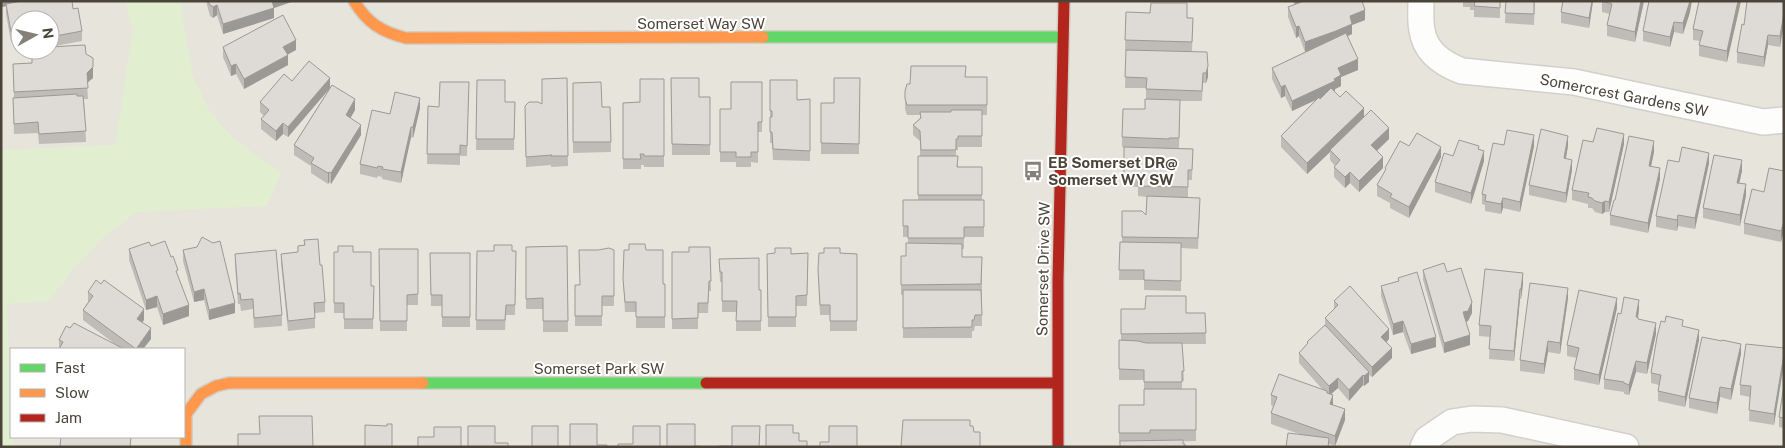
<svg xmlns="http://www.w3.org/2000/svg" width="1785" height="448" viewBox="0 0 1785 448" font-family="'Public Sans',sans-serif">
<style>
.residential{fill:#e7e4dc;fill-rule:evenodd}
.green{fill:#e1eecf}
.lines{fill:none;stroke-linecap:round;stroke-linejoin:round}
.street-casing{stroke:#d2d0cb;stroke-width:28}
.fast-casing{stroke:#d3cfc5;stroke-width:14}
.slow-casing{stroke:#d3cfc5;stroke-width:14}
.jam-casing{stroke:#d3cfc5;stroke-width:14}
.street{stroke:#fdfdfc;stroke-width:25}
.fast{stroke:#63d668;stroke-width:11}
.slow{stroke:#ff974d;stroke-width:11}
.jam{stroke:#b3261e;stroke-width:11}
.wall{fill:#bfbcb8}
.shaded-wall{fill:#9b9996}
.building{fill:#dedbd6;stroke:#9b9996}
.labels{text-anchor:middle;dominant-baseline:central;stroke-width:4;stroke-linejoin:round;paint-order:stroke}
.street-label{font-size:15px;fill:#4b4439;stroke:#fff}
.poi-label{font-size:15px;font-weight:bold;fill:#4b4439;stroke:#fff;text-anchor:start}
</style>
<rect width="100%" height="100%" fill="#f4f2ee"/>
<path class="residential" d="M1,1H1784V447H1ZM20,20H50V50H20ZM11,349H184V437H11Z"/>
<polygon class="green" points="125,1 182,1 183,21 193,76 210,112 235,140 281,173 267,206 137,212 108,233 69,274 49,301 7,304 11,390 11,437 13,437 14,447 1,447 1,150 115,145 133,31"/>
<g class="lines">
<defs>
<g id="street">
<path d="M1421,1C1421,10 1420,21 1422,30C1425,52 1443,64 1462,71L1574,82L1763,122L1784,120"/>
<polyline points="1423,447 1427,439 1452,422 1472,419 1502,420 1626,447"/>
</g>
<g id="fast">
<polyline points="763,37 1063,37"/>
<polyline points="423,383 706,383"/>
</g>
<g id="slow">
<path d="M354,1C367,23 382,32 406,38L763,37"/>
<polyline points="186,447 186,414 201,394 216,386 229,383 423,383"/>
</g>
<g id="jam">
<polyline points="706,383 1057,383"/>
<polyline points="1058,447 1058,280 1064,1"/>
</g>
</defs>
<use href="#street" class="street-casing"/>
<use href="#fast" class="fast-casing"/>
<use href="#slow" class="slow-casing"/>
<use href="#jam" class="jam-casing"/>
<use href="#street" class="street"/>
<use href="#fast" class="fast"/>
<use href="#slow" class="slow"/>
<use href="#jam" class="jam"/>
</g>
<g class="wall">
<polygon points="1,1 72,1 73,9 82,31 82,41 55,46 86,54 93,78 87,83 88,99 84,99 86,142 39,144 38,133 14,134 13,108 13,98 14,97 13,64 32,63 35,57 35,50 50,50 50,20 20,20 20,41 11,42 6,14 6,6 2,7"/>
<polygon points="206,1 291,1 291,2 274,8 274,18 223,34 217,15 213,18 210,16"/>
<polygon points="1293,1 1362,1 1365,20 1352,25 1352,34 1347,36 1358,70 1341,77 1341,86 1335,89 1335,92 1340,97 1389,139 1377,151 1383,168 1359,192 1350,183 1345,188 1334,177 1334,167 1335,166 1330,160 1330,152 1307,174 1281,147 1281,136 1316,100 1292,111 1285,96 1281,98 1272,79 1272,68 1305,52 1299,36 1296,38 1288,17 1288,7 1294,5"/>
<polygon points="1463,1 1500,1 1500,18 1474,17 1474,10 1470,10 1470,7 1463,7"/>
<polygon points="1506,1 1535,1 1534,25 1505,23"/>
<polygon points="1563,1 1593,1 1589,28 1561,23 1561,12"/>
<polygon points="1602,1 1644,1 1635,42 1607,36 1607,25 1610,14 1602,12"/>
<polygon points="1699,1 1741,1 1727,62 1699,56 1699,45 1700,41 1693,40 1693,29"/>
<polygon points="1784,1 1780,47 1768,45 1764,67 1737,63 1737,52 1744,25"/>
<polygon points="1126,12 1193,18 1192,52 1208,77 1206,83 1203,83 1202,101 1180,101 1179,148 1193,149 1192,180 1188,180 1188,197 1200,208 1198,249 1181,248 1181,291 1144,290 1144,280 1119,280 1120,242 1122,242 1122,211 1146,215 1147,197 1138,196 1138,187 1124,186 1124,147 1122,147 1122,137 1145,109 1146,99 1146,88 1125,88 1126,51 1125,51"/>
<polygon points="1690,12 1683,34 1674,32 1670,47 1643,41 1643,31"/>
<polygon points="223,47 296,50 288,54 288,65 244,89 236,74 231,76 223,57"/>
<polygon points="966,77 987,77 987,115 982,115 982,147 958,147 958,150 956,150 956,156 958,167 982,167 982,200 984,200 984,237 964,237 964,249 962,249 962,257 982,257 982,326 975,326 974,331 972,331 972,338 903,338 903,295 901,295 901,256 906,256 908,243 908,237 903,237 903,200 918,200 918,156 920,156 920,141 913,135 913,125 920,118 920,115 907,115 905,109 905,91 910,84"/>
<polygon points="567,78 568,166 551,167 551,165 526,167 525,106 542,104"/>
<polygon points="671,78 699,97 710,97 710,155 672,155"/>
<polygon points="860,78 859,154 821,154 821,103 834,103"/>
<polygon points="664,79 664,167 644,167 644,165 641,165 641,169 623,169 623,103 640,102"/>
<polygon points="477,80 505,102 515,102 514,150 476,150"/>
<polygon points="770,80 797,100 810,99 810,161 773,160 772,143 770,143"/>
<polygon points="292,81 330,88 355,110 350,118 361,135 331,184 329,182 328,184 311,173 311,166 294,155 294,145 329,89 288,137 283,134 276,141 261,129 261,119 264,116 260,112 260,102"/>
<polygon points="469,82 467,156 460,156 460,165 427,164 428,106 439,107"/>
<polygon points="762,82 762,132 758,132 758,163 751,162 751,167 736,167 736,162 720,162 720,109 731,109"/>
<polygon points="573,83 602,107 610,107 611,152 573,153"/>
<polygon points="420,108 413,138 411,137 401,183 382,179 382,177 378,176 377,178 360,174 360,164 390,114"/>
<polygon points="1593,142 1624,144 1609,212 1605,212 1602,214 1595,212 1592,208 1588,208 1588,204 1572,200 1572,190"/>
<polygon points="1504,145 1534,146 1520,212 1503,208 1501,214 1485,211 1485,205 1482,204 1482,194"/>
<polygon points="1409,146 1441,157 1409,218 1390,208 1390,203 1377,196 1377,185 1385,171 1385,168"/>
<polygon points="1568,146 1566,158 1572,170 1566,203 1529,195 1529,185"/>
<polygon points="1479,149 1484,161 1471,204 1435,192 1435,182 1453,156"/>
<polygon points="1654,152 1651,166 1660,179 1648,233 1610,225 1610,215 1615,200"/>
<polygon points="1679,162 1709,163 1695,229 1678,226 1677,231 1656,227 1656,216"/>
<polygon points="1742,171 1739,183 1746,195 1740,226 1703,218 1703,208"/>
<polygon points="1784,171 1781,242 1744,234 1744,223 1764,192"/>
<polygon points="304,240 325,302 325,312 315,313 315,328 288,331 281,264 281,254 298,252 298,246 304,245"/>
<polygon points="151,246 178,277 189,316 163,325 157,307 146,310 129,260 129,249"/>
<polygon points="567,246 568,332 543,332 543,309 526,309 526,247"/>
<polygon points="710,247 711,291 709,291 708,313 698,313 698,329 672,329 672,252 689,252"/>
<polygon points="379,249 418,249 418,305 407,305 407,331 380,331"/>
<polygon points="183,250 235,313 209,320 204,300 194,302 183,261"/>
<polygon points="614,250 614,306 602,306 602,326 575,326 575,285 580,285"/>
<polygon points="646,250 663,284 665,284 665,328 636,328 636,312 625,312 623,279"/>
<polygon points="477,251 516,251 515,315 506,315 505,330 476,330"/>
<polygon points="334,252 353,252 371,286 374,286 373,329 344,329 344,313 334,313"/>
<polygon points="430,253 470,253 470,327 442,327 442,306 431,306"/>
<polygon points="808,253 807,306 796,306 796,327 768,327 767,254"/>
<polygon points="840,253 857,254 857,331 830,331 830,315 820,315 818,269"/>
<polygon points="235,254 282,315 282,326 254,328 253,309 241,311 240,304 238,304 235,264"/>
<polygon points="719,259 759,290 761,290 761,331 736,331 736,312 722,312 722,282 720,282"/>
<polygon points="1423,270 1447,272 1472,313 1468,321 1466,322 1470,345 1444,353 1423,280"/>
<polygon points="1398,278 1436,347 1411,354 1403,332 1393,335 1381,296 1381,286 1398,281"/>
<polygon points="1523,284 1521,299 1520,299 1514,361 1489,359 1490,337 1479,336 1479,325"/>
<polygon points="88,292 144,320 142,322 151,339 143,349 59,349 59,340 119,347 83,320 83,310 88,302"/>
<polygon points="1568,298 1560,354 1548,352 1544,374 1520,371 1520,360"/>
<polygon points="1334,301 1389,339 1387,342 1392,358 1372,377 1369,375 1369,382 1364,386 1363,385 1349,401 1338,388 1331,394 1333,405 1345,420 1335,446 1329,444 1329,447 1302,435 1271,424 1271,413 1273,406 1271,405 1271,395 1323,390 1299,363 1299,353 1307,344 1307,342 1325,325 1325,318 1334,309"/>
<polygon points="1617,308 1599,385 1574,380 1574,369 1577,358 1567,356 1567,345"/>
<polygon points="1121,309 1186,313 1205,313 1206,344 1182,344 1184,381 1182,381 1182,389 1196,389 1196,441 1119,443 1119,405 1144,405 1144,380 1119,380 1119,340 1121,340"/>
<polygon points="1639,310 1638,319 1656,334 1647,374 1636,372 1629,395 1624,394 1624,392 1604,389 1604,379 1621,314"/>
<polygon points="1683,327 1699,340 1685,407 1658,401 1658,391 1659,385 1651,383 1651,373"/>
<polygon points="1784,348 1774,425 1749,421 1750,397 1740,395 1740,385"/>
<polygon points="1741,354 1731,400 1720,397 1717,414 1689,408 1689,398"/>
<polygon points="1784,385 1784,428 1779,427 1779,417"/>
</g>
<g class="shaded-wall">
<polygon points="2,1 26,1 2,7"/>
<polygon points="271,1 291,1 291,2 274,8 274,18 223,34 223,24"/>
<polygon points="1295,1 1318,1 1295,9"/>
<polygon points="1592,1 1593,1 1589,28 1589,18"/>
<polygon points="1641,1 1644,1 1635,42 1635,32"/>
<polygon points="1690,1 1692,1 1690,12 1683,34 1683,23"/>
<polygon points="1738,1 1741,1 1727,62 1727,51"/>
<polygon points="217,5 217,15 213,18 213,7"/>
<polygon points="1365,10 1365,20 1352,25 1352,34 1336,42 1305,52 1305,42 1350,16"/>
<polygon points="1784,13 1784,24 1780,47 1780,36"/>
<polygon points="1674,22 1674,32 1670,47 1670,37"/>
<polygon points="1299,26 1299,36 1296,38 1296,27"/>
<polygon points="1768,35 1768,45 1764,67 1764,57"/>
<polygon points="296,40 296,50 283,57 283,47"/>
<polygon points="288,55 288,65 244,89 244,79"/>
<polygon points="1358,59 1358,70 1341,77 1341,86 1335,89 1335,91 1292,111 1292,101 1334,79 1338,68"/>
<polygon points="236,64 236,74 231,76 231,66"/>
<polygon points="1208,66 1208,77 1206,83 1206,73"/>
<polygon points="93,67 93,78 87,83 87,73"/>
<polygon points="330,78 330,88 288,137 288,127"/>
<polygon points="1285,85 1285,96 1281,98 1281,87"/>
<polygon points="420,98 420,108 413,138 413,127"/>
<polygon points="355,99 355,110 346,126 346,115"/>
<polygon points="1364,108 1364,119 1330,150 1330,152 1307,174 1307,163"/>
<polygon points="283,123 283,134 276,141 276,131"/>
<polygon points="361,125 361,135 331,184 331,173"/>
<polygon points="411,127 411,137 401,183 401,172"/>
<polygon points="1389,128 1389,139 1371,156 1371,145"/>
<polygon points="1624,134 1624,144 1609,212 1609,202"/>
<polygon points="1534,135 1534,146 1520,212 1520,202"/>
<polygon points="1568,136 1568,146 1564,168 1564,158"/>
<polygon points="1654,141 1654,152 1649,176 1649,166"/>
<polygon points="1441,147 1441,157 1409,218 1409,207"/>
<polygon points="1484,151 1484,161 1471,204 1471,193"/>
<polygon points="1709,153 1709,163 1695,229 1695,218"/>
<polygon points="1383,157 1383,168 1359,192 1359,181"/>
<polygon points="1572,160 1572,170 1566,203 1566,193"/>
<polygon points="1742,160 1742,171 1737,193 1737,183"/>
<polygon points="1660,168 1660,179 1648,233 1648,223"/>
<polygon points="329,172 329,182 328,184 328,173"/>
<polygon points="1350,172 1350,183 1345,188 1345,177"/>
<polygon points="1746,184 1746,195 1740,226 1740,215"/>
<polygon points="1503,198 1503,208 1501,214 1501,204"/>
<polygon points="1605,201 1605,212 1602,214 1602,203"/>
<polygon points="1678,215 1678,226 1677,231 1677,220"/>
<polygon points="1784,221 1784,231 1781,242 1781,231"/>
<polygon points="1523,273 1523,284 1521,299 1521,289"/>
<polygon points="1568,288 1568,298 1560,354 1560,343"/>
<polygon points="204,289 204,300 194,302 194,292"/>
<polygon points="1520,289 1520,299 1514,361 1514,351"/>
<polygon points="157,296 157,307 146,310 146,300"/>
<polygon points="1617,298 1617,308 1599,385 1599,375"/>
<polygon points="1639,300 1639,310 1636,327 1636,317"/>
<polygon points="1472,302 1472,313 1468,321 1463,323 1463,312"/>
<polygon points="235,303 235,313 209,320 209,310"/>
<polygon points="189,305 189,316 163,325 163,314"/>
<polygon points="144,309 144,320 137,329 137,319"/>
<polygon points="1403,321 1403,332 1393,335 1393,324"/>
<polygon points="1656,323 1656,334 1647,374 1647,363"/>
<polygon points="151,328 151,339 143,349 136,349"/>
<polygon points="1389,329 1389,339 1381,347 1381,337"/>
<polygon points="1699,330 1699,340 1685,407 1685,397"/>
<polygon points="1470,335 1470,345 1444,353 1444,343"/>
<polygon points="1436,337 1436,347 1411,354 1411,344"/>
<polygon points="1548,341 1548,352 1544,374 1544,364"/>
<polygon points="1741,344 1741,354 1731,400 1731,389"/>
<polygon points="1392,348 1392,358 1372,377 1372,367"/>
<polygon points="1784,354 1784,364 1774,425 1774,414"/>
<polygon points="1636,361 1636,372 1629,395 1629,385"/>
<polygon points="1369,372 1369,382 1364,386 1364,376"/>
<polygon points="1363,375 1363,385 1349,401 1349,390"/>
<polygon points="1338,378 1338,388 1329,396 1329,386"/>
<polygon points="1720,387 1720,397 1717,414 1717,403"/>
<polygon points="1333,395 1333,406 1330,404"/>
<polygon points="1345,409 1345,420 1335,446 1335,436"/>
</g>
<g class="building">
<polygon points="21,1 72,1 73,9 78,8 82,31 50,37 50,20 20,20 20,30 11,32 6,4"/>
<polygon points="208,1 272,1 274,8 223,24 217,5 213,7 210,5"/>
<polygon points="1304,1 1362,1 1365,10 1350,16 1352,24 1336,31 1305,42 1299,26 1296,27 1288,7"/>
<polygon points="1475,1 1500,1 1500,8 1474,6"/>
<polygon points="1506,1 1534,1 1534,14 1505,13"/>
<polygon points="1563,1 1592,1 1589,18 1561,12"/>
<polygon points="1602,1 1641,1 1635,32 1607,25 1612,4"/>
<polygon points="1649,1 1690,1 1683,23 1674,22 1670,37 1643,31"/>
<polygon points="1699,1 1738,1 1727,51 1699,45 1703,31 1693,29"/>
<polygon points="1747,1 1784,1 1784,13 1780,36 1768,35 1764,57 1737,52 1742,24 1744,25"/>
<polygon points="1151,3 1187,3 1187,18 1193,18 1192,42 1125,40 1126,12 1150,13"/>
<polygon points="283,15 296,40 283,47 288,55 244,79 236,64 231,66 223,47"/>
<polygon points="1346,33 1358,59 1338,68 1341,75 1334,79 1335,81 1292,101 1285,85 1281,87 1272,68"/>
<polygon points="85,45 86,54 93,58 93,67 87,73 88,88 14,92 13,64 32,63 32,58 35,57 35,50 50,50 50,47"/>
<polygon points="1126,50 1207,52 1208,66 1206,73 1203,73 1202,91 1146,89 1147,78 1125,77"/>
<polygon points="309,61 330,78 288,127 283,123 276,131 261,119 269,110 260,102 284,74 292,81"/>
<polygon points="911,66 966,66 965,77 987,77 987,105 907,105 905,99 905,91 907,84 910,84"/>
<polygon points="567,78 568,156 551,156 552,155 526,157 525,106 529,102 538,102 542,104 542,79"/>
<polygon points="671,78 699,78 699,97 710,97 710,145 672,144"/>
<polygon points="834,78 860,78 859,144 821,143 821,103 834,103"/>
<polygon points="640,79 664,79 664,156 644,156 644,154 640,154 641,159 623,159 623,103 640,102"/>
<polygon points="477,80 505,80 505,102 515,102 514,139 476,139"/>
<polygon points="770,80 797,80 797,100 810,99 810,151 773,149 772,132 770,132 770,117 772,117 772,111 770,111"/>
<polygon points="440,82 469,82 467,146 460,145 460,154 427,154 428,106 439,107"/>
<polygon points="601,82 602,107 610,107 611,142 573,142 573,83"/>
<polygon points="731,82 762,82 762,122 758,122 758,152 751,152 751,157 736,157 736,152 720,152 720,109 731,109"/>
<polygon points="332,85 355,99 346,115 361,125 331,173 329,172 328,173 311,163 314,158 294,145"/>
<polygon points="1331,88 1340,97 1346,91 1364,108 1307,163 1281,136 1319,97 1320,99"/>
<polygon points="395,92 420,98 413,127 411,127 401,172 382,169 383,167 378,166 377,168 360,164 372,110 390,114"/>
<polygon points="77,94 77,96 83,96 86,131 39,134 38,122 14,124 13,98"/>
<polygon points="1145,99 1180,100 1179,138 1169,138 1169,139 1122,137 1123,109 1145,109"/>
<polygon points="951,110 982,110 982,136 958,136 958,139 956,139 956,150 921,150 920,131 913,125 921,118 920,112 951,112"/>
<polygon points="1371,110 1389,128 1371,145 1383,157 1359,181 1350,172 1345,177 1334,167 1340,160 1330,150"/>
<polygon points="1597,128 1624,134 1609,202 1605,201 1602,203 1595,201 1592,198 1588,197 1589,193 1572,190 1583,140 1593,142"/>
<polygon points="1541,129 1568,136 1564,158 1572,160 1566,193 1529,185"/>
<polygon points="1507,130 1534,135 1520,202 1503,198 1501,204 1485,201 1486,195 1482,194 1493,143 1504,145"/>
<polygon points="1417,133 1441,147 1409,207 1390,197 1392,194 1377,185 1386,169 1385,168 1400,141 1409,146"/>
<polygon points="1629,136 1654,141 1649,166 1660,168 1648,223 1610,215 1614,200 1615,200"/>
<polygon points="1459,140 1479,146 1478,149 1484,151 1471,193 1435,182 1444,153 1453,156"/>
<polygon points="1124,147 1193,149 1192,170 1188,170 1188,187 1138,186 1138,176 1124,176"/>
<polygon points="1682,147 1709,153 1695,218 1678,215 1677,220 1656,216 1668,160 1679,162"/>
<polygon points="1714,155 1742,160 1737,183 1746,184 1740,215 1703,208"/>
<polygon points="918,156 958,156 957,167 982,167 982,195 918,195"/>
<polygon points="1769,168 1784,171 1784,221 1781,231 1744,223 1752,189 1764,192"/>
<polygon points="1147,196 1200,198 1198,238 1122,237 1122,211 1142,211 1146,215"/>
<polygon points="903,200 984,200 984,227 964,227 964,238 908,238 908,226 903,226"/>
<polygon points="202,237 213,243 220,241 235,303 209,310 204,289 194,292 183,250 197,247"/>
<polygon points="318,239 320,265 322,265 325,302 314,303 315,318 288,321 281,254 298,252 298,246 305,245 304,240"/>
<polygon points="165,241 171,257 173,256 178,270 176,271 189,305 163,314 157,296 146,300 129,249 149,242 151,246"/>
<polygon points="1120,242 1181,243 1181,281 1144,280 1144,270 1119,270"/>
<polygon points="906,243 962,244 962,257 982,257 981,284 901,285 901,256 906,256"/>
<polygon points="629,244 645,244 646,250 663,250 663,284 665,284 665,317 636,317 636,302 625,302 623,279 624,250 629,250"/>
<polygon points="494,245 512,245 512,251 516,251 515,305 506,305 505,320 476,320 477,251 494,251"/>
<polygon points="338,246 353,246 353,252 371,252 371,286 374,286 373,319 344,319 344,303 334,303 334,252 338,252"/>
<polygon points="567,246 568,321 543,321 543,298 526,299 526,247"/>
<polygon points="689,247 710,247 711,281 709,281 708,303 698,303 698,318 672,319 672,252 689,252"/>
<polygon points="609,248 614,250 614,296 602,296 602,316 575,316 575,285 580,285 579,250 598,250"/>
<polygon points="775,248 791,248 791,254 808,253 807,295 796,296 796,317 768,317 767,254 775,253"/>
<polygon points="824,248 840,248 840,253 857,254 857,321 830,321 830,305 820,305 818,269 819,253 824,253"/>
<polygon points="379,249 418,249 418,294 407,295 407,321 380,321"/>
<polygon points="276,250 282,315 254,318 253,299 241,300 240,293 238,294 235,254"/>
<polygon points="430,253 470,253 470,317 442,317 442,295 431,295"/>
<polygon points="759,258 759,290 761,290 761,321 736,321 737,301 722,301 722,272 720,272 719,259"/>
<polygon points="1444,263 1447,272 1461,268 1472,302 1468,311 1463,312 1470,335 1444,343 1423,270"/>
<polygon points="1485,269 1523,273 1521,289 1520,289 1514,351 1489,349 1491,326 1479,325"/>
<polygon points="1417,272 1436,337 1411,344 1403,321 1393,324 1381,286 1399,281 1398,278"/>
<polygon points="96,280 101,284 104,280 144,309 137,319 151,328 136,349 83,310 93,296 88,292"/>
<polygon points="1530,283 1568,288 1560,343 1548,341 1544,364 1520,360"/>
<polygon points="1350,286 1389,329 1381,337 1392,348 1372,367 1325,318 1338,305 1334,301"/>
<polygon points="903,290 981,290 982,315 975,315 974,320 972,320 972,327 903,328"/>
<polygon points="1579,290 1617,298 1599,375 1574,369 1579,348 1567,345"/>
<polygon points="1146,296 1186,296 1186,313 1205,313 1206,333 1121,334 1121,309 1145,309"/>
<polygon points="1624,297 1639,300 1636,317 1638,317 1638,319 1656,323 1647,363 1636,361 1629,385 1624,383 1624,382 1604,379 1618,313 1621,314"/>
<polygon points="1666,316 1683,320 1682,326 1699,330 1685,397 1658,391 1661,375 1651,373 1657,337 1661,321 1665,322"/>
<polygon points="74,323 124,349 59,349 63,342 59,340 66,326 70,328"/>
<polygon points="1325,325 1369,372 1364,376 1363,375 1349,390 1338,378 1329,386 1299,353 1308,343 1307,342"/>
<polygon points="1702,337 1722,341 1722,340 1741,344 1731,389 1720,387 1717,403 1689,398"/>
<polygon points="1119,340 1138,341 1146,343 1182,343 1184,371 1182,371 1182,382 1144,382 1144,370 1119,369"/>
<polygon points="1746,344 1784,348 1784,354 1774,414 1749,410 1751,386 1740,385"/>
<polygon points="1279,374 1327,391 1327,393 1333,395 1330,404 1345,409 1335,436 1271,413 1277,397 1271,395"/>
<polygon points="1784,385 1784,418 1779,417"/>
<polygon points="1144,389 1196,389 1196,430 1150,430 1150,433 1119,433 1119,405 1144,405"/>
<polygon points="259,416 312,416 313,447 238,447 238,434 260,434"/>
<polygon points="903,420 970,420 970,426 973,426 974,432 980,432 980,447 901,447"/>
<polygon points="387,424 392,424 392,447 365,447 365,425 387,426"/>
<polygon points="570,424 597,424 597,445 607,445 607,447 570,447"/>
<polygon points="667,424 695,424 695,446 707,447 667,447"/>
<polygon points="766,425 793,425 793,433 799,433 799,441 807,441 807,447 766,447"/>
<polygon points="468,426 495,426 495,443 508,443 508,447 468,447"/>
<rect x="532" y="426" width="26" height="21"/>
<polygon points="633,426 660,426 660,447 618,447 618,444 633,444"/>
<polygon points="732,426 760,426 759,447 719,447 719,446 732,446"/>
<polygon points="829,426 857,426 857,447 820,447 820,442 829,442"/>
<polygon points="434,427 461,427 461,447 418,447 418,437 434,437"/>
<polygon points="1288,433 1329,438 1328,447 1286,447"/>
<polygon points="61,437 131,437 130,447 62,447 60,446"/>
<polygon points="1183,440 1183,444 1185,444 1185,447 1120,447 1120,441"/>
</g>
<defs>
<symbol id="bus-bare" viewBox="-9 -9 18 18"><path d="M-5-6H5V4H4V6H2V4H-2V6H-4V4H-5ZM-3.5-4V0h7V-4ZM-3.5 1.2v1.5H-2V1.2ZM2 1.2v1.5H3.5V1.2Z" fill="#868178" stroke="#fff" stroke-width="2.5" paint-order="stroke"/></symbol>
</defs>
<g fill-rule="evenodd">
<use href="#bus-bare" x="1019" y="157" width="28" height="28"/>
</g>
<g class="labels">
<g class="street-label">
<text x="701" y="23">Somerset Way SW</text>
<text transform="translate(1624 95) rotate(11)">Somercrest Gardens SW</text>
<text transform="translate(1043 269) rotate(-89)">Somerset Drive SW</text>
<text x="599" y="368">Somerset Park SW</text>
</g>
<g class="poi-label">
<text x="1048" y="162">EB Somerset DR@<tspan x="1048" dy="17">Somerset WY SW</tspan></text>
</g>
</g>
<rect width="1785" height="448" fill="none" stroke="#4b4439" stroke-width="5"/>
<rect x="10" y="348" width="175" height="90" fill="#ffffff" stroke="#b7b4b0"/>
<rect x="20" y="364" width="25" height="8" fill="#63d668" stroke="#b7b4b0"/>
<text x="55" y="373" font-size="15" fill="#4b4439">Fast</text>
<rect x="20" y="389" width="25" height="8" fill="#ff974d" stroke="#b7b4b0"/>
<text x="55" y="398" font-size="15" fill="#4b4439">Slow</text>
<rect x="20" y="414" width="25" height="8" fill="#b3261e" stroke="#b7b4b0"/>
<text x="55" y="423" font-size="15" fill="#4b4439">Jam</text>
<g transform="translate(35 35) rotate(82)"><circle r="24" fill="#ffffff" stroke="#b7b4b0"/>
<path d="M0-4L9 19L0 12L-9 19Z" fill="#868178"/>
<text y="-8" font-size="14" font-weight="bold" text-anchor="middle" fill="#4b4439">N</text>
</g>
</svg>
